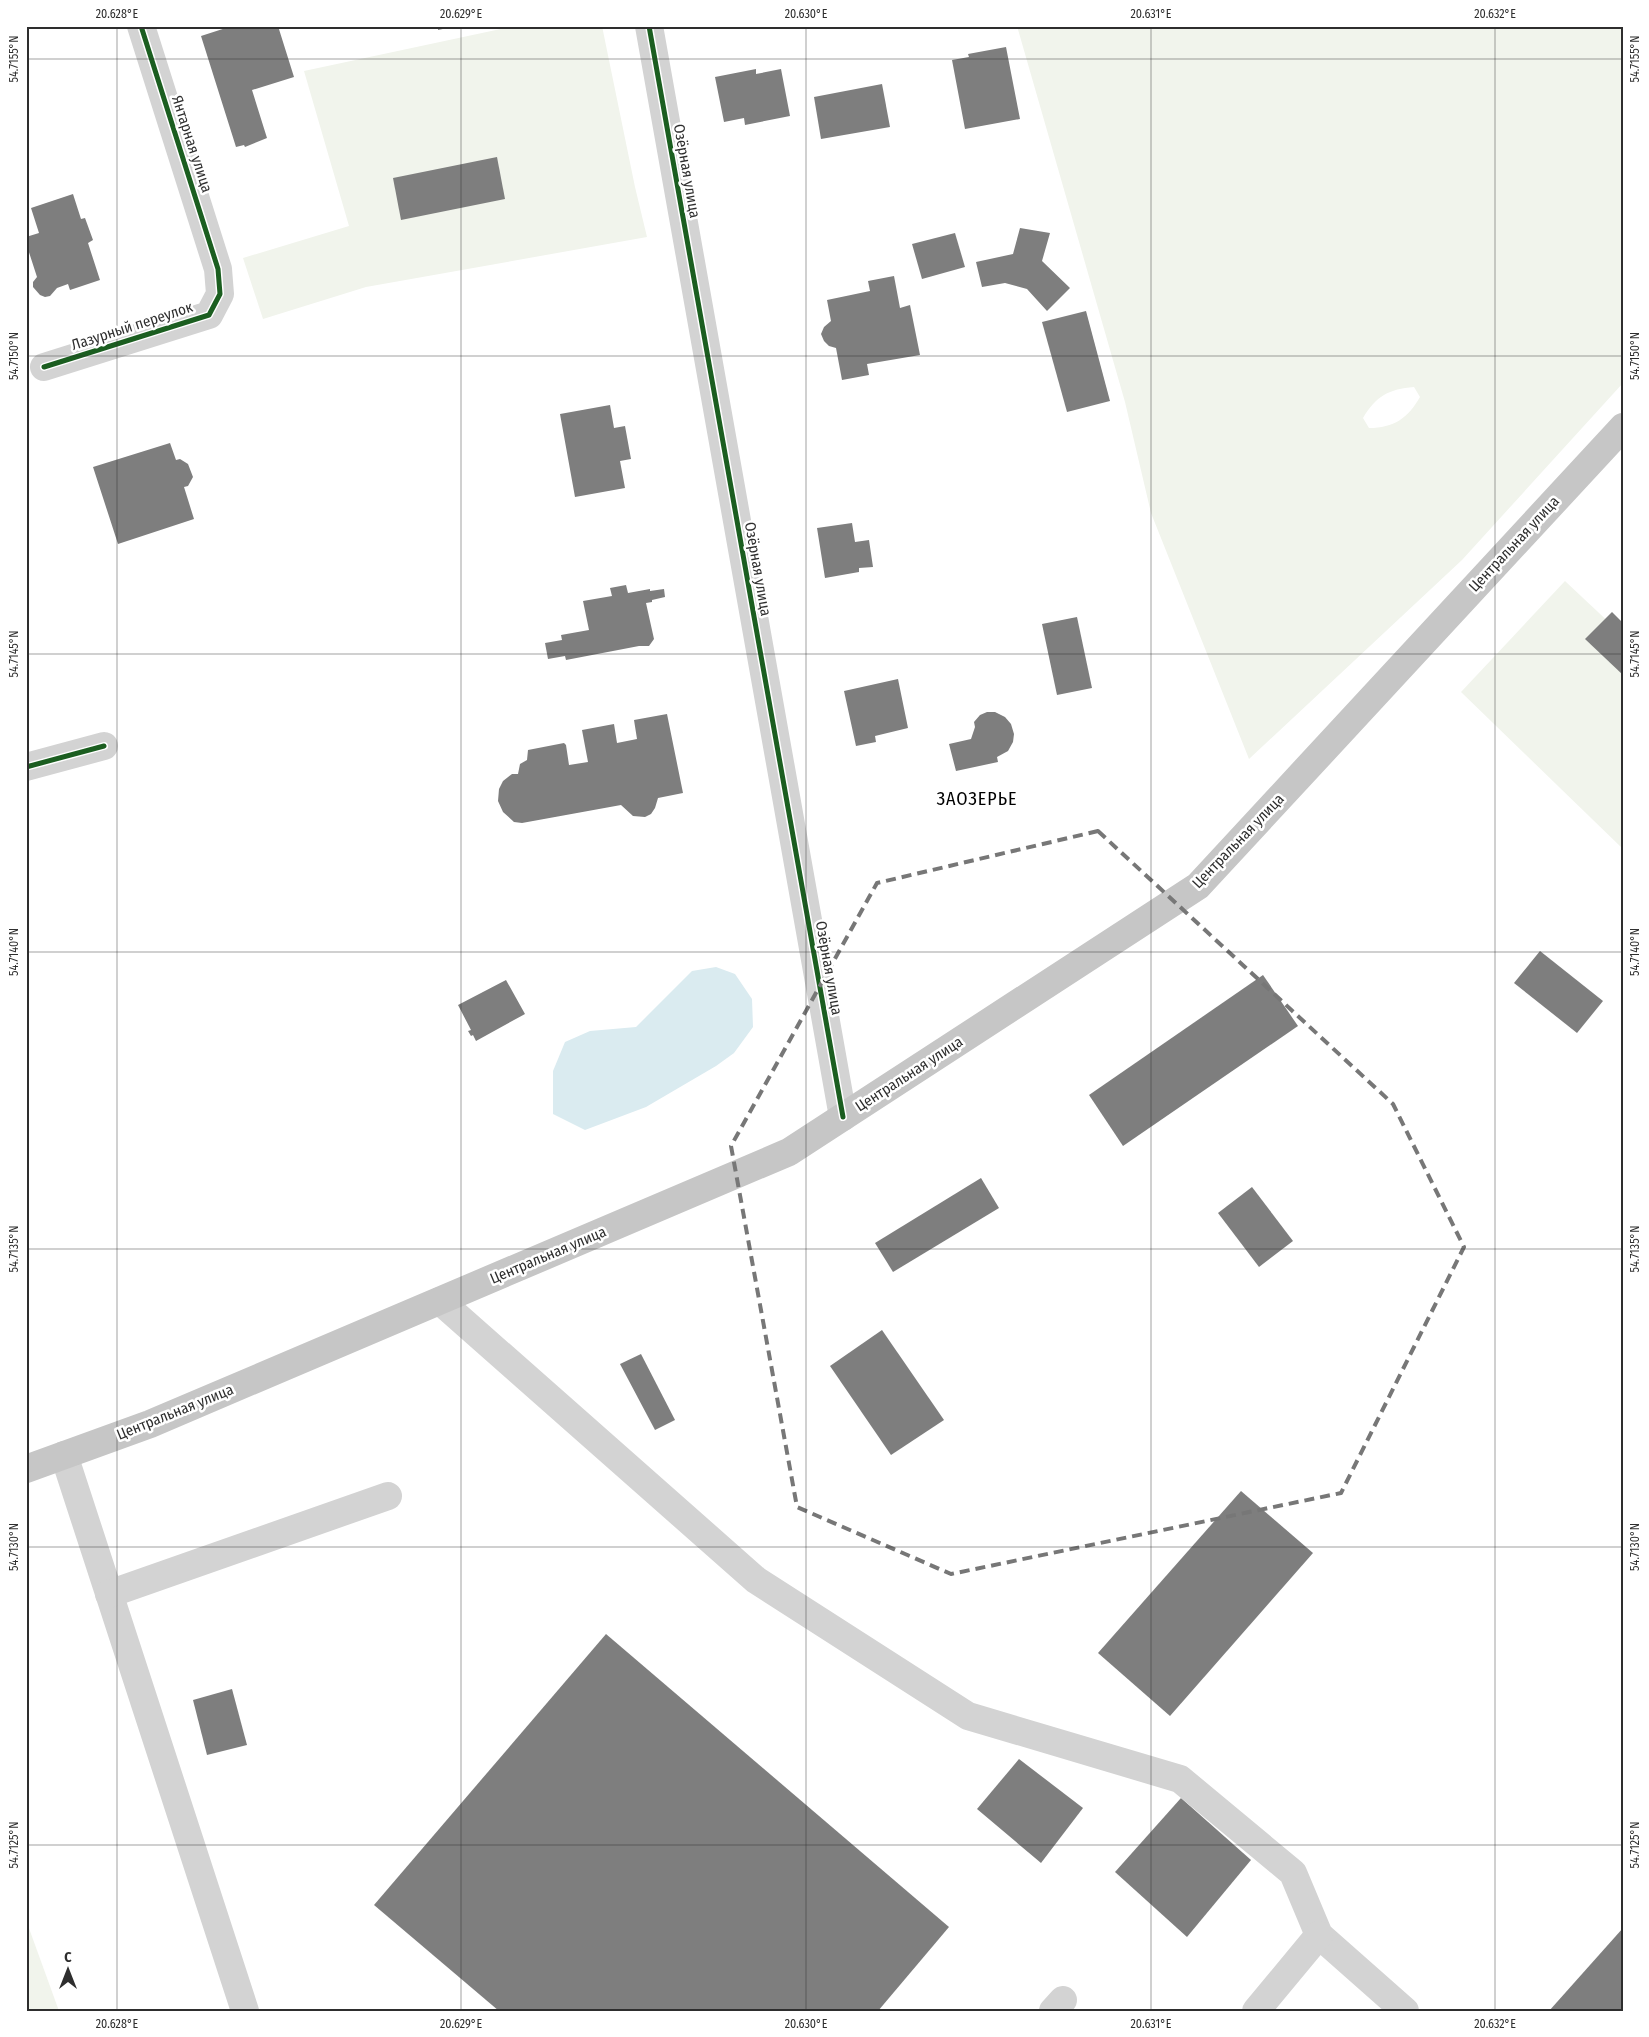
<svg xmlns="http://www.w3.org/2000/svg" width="1649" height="2037" viewBox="0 0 1649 2037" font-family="'Fira Sans Condensed',sans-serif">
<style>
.green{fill:#f1f4ec;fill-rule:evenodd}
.water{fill:#daebf0}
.building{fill:#7e7e7e}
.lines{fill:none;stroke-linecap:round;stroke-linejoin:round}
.minor{stroke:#d3d3d3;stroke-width:28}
.major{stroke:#c6c6c6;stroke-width:28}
.cycleway-casing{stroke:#fff;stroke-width:8}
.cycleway{stroke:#1b5e20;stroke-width:5}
.marked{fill:none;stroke:#777;stroke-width:4;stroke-dasharray:10 6;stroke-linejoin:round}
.ticks{fill:none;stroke:#2e2e2e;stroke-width:1;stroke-opacity:0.45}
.labels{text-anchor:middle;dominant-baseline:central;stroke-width:5;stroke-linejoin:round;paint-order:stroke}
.street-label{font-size:15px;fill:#2e2e2e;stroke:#fff}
.quarter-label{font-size:18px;letter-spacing:1px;fill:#000;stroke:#fff}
.neatline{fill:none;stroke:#2e2e2e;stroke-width:2}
.ticks-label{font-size:12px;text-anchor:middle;fill:#2e2e2e}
</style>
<rect width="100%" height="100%" fill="#fff"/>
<g class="green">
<polygon points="515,26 602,26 635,187 647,237 366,287 263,319 243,258 349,226 304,71"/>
<path d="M1017,26H1623V383L1462,560L1249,759L1151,513L1125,402ZM1414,387L1420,397C1408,418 1394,428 1369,428L1363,418C1376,396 1389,389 1414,387Z"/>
<polygon points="1565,581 1615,628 1623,653 1623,849 1461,692"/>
<polygon points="26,1920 59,2011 26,2011"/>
</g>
<polygon class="water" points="716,967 735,974 752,999 753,1027 734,1053 716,1066 646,1107 585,1130 553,1114 553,1071 565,1042 590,1031 636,1027 692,971"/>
<g class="building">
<polygon points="232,26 278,26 294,77 252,90 267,138 245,147 244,145 236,147 201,36"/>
<polygon points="438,26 452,26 452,27 438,30"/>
<polygon points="1006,47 1020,119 965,129 952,60 969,57 968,54"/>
<polygon points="756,69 756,74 781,69 790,116 745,125 744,118 724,122 715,77"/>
<polygon points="882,84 890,127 821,139 814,97"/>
<polygon points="497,157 505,199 401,220 393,178"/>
<polygon points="73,194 81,219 85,218 93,240 88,243 100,280 70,290 68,284 57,288 50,296 45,297 40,295 33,287 33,282 37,277 26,243 26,237 39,233 31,208"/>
<polygon points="1020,228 1050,233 1042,261 1070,288 1047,311 1027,289 1005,283 982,287 976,262 1013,254"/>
<polygon points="955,233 965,267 922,279 912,244"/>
<polygon points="894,276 900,308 910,305 920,355 867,364 869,375 842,380 836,348 829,346 824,341 821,334 824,327 831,321 827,300 870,291 868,281"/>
<polygon points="1086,311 1110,401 1067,412 1042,322"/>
<polygon points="610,405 614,428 625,426 631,459 620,461 625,488 575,497 560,414"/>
<polygon points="170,443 176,460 180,459 188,464 193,477 188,486 184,487 194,519 118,544 93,467"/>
<polygon points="852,523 855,542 869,540 873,567 859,568 859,572 825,578 817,528"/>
<polygon points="626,585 628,593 650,589 650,591 664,589 665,597 652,600 652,602 646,603 654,639 649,646 639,646 566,660 565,656 548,659 545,643 562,640 561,635 589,630 583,601 612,596 610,588"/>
<polygon points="1612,612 1623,623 1623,675 1585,639"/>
<polygon points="1077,617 1092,688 1057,695 1042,624"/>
<polygon points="898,679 908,728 875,736 876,742 856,746 844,691"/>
<polygon points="987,712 995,712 1005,717 1011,724 1014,734 1013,742 1008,751 997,757 998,762 956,771 949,744 971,739 975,727 974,722 980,715"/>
<polygon points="667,714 683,793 658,798 655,808 651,814 645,817 633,816 621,805 522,823 514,822 503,812 498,801 499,789 503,781 512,774 518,774 520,764 527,760 528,750 564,743 566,745 569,765 588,762 582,730 614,724 617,743 637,739 634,720"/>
<polygon points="1540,951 1603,1001 1577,1033 1514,983"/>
<polygon points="1263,975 1298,1026 1123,1146 1089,1095"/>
<polygon points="506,980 525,1014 476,1041 473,1035 471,1036 468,1031 471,1030 458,1005"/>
<polygon points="981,1178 999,1208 893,1272 875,1243"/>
<polygon points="1252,1187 1293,1241 1259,1267 1218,1213"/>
<polygon points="882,1330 944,1420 891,1455 830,1366"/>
<polygon points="641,1354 675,1420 655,1430 620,1364"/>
<polygon points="1241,1491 1313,1553 1170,1716 1098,1653"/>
<polygon points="606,1634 949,1927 878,2011 499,2011 374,1905"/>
<polygon points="232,1689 247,1745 207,1755 193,1700"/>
<polygon points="1019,1759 1083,1808 1041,1863 977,1809"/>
<polygon points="1181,1798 1251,1860 1187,1937 1115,1872"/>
<polygon points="1623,1928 1623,2011 1549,2011"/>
</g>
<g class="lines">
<g class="minor">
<polyline points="649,26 843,1117"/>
<polyline points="44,367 209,315 220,294 218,269 141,26"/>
<polyline points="26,767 104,746"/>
<polyline points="440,1301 756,1580 968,1716 1180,1779 1293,1873 1319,1935 1405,2011"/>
<polyline points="64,1455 245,2011"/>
<polyline points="109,1594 388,1496"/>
<polyline points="1053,2011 1063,2000"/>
<polyline points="1256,2011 1319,1935"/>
</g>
<polyline class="major" points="26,1469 150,1424 789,1152 1198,886 1623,427"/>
<defs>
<g id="cycleway">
<polyline points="649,26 843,1117"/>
<polyline points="44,367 209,315 220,294 218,269 141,26"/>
<polyline points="26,767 104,746"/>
</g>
</defs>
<use href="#cycleway" class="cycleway-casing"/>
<use href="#cycleway" class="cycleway"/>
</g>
<path class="marked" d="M1098,831L1393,1104L1464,1247L1341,1493L951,1574L797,1507L731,1146L877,883Z"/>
<path class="ticks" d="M117,26V2011M461,26V2011M806,26V2011M1151,26V2011M1495,26V2011M26,59H1623M26,356H1623M26,654H1623M26,952H1623M26,1249H1623M26,1547H1623M26,1845H1623"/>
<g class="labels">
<g class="street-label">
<text transform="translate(192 144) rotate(72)">Янтарная улица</text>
<text transform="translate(687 171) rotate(80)">Озёрная улица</text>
<text transform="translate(132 326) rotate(-18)">Лазурный переулок</text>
<text transform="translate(1514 544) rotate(-47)">Центральная улица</text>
<text transform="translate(758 569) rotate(80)">Озёрная улица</text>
<text transform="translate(1238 841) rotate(-46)">Центральная улица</text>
<text transform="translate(829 968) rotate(80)">Озёрная улица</text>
<text transform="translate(909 1074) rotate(-33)">Центральная улица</text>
<text transform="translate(548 1255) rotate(-23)">Центральная улица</text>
<text transform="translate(175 1412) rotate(-22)">Центральная улица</text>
</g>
<g class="quarter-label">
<text x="977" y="799">ЗАОЗЕРЬЕ</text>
</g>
</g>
<rect width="1649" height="2037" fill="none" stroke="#ffffff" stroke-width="55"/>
<g transform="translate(68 1970)" stroke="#ffffff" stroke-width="4" paint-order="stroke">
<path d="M0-4L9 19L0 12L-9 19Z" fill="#2e2e2e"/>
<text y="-8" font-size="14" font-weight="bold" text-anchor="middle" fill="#2e2e2e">С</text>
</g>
<rect x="28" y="28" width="1594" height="1982" class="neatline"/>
<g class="ticks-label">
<text x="117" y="18">20.628°E</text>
<text x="461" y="18">20.629°E</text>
<text x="806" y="18">20.630°E</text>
<text x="1151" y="18">20.631°E</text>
<text x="1495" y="18">20.632°E</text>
<text transform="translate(14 59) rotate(-90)" y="4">54.7155°N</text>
<text transform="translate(1635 59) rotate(-90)" y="4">54.7155°N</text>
<text transform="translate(14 356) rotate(-90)" y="4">54.7150°N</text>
<text transform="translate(1635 356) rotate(-90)" y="4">54.7150°N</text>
<text transform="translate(14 654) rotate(-90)" y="4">54.7145°N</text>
<text transform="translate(1635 654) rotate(-90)" y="4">54.7145°N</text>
<text transform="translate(14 952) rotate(-90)" y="4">54.7140°N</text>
<text transform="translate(1635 952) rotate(-90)" y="4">54.7140°N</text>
<text transform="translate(14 1249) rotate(-90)" y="4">54.7135°N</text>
<text transform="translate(1635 1249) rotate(-90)" y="4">54.7135°N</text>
<text transform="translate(14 1547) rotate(-90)" y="4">54.7130°N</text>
<text transform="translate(1635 1547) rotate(-90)" y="4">54.7130°N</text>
<text transform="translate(14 1845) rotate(-90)" y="4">54.7125°N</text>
<text transform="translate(1635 1845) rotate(-90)" y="4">54.7125°N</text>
<text x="117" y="2028">20.628°E</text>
<text x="461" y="2028">20.629°E</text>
<text x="806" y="2028">20.630°E</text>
<text x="1151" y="2028">20.631°E</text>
<text x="1495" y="2028">20.632°E</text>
</g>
</svg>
